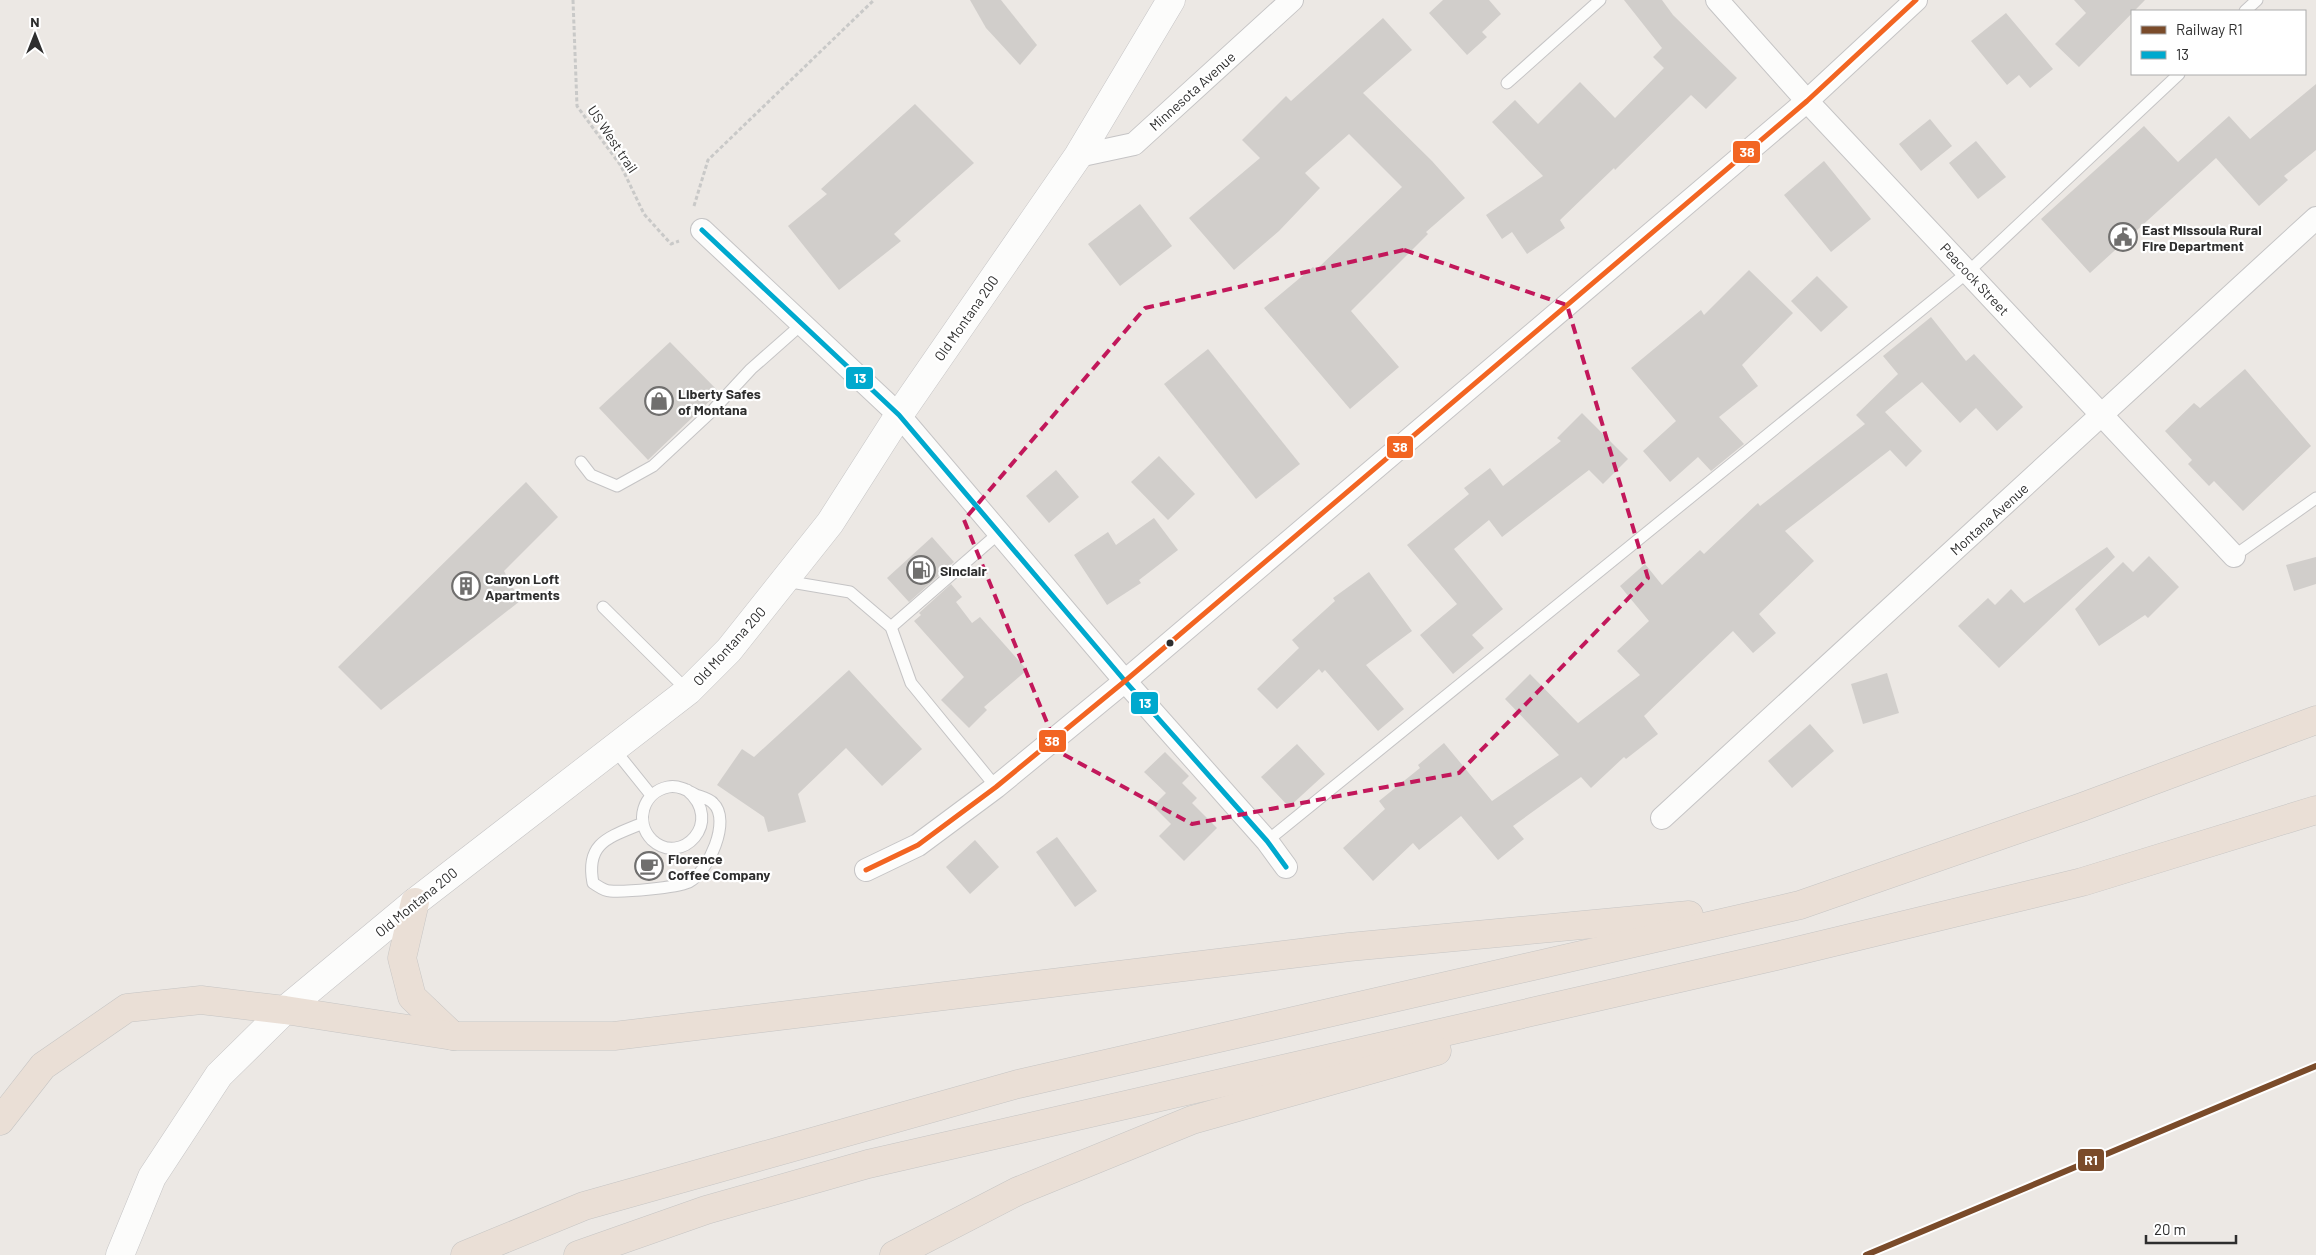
<svg xmlns="http://www.w3.org/2000/svg" width="2316" height="1255" viewBox="0 0 2316 1255" font-family="Barlow,sans-serif">
<style>
.building{fill:#d1cecb}
.lines{fill:none;stroke-linecap:round;stroke-linejoin:round}
.service-casing{stroke:#c5c4c5;stroke-width:13}
.minor-casing{stroke:#c5c4c5;stroke-width:24}
.secondary-casing{stroke:#c5c4c5;stroke-width:29}
.motorway-casing{stroke:#c6c5c4;stroke-width:29}
.path{stroke:#c9c9c8;stroke-width:3;stroke-dasharray:4 2.5;stroke-linecap:butt}
.service{stroke:#fcfcfb;stroke-width:11}
.minor{stroke:#fcfcfb;stroke-width:22}
.secondary{stroke:#fcfcfb;stroke-width:28}
.motorway{stroke:#eadfd6;stroke-width:28}
.bus-1-casing{stroke:#fff;stroke-width:9}
.bus-2-casing{stroke:#fff;stroke-width:9}
.bus-1{stroke:#00a9ce;stroke-width:5}
.bus-2{stroke:#f26522;stroke-width:5}
.rail-1-casing{stroke:#fff;stroke-width:10}
.rail-1{stroke:#7a4b2a;stroke-width:6}
.marked{fill:none;stroke:#c2185b;stroke-width:4;stroke-dasharray:10 6;stroke-linejoin:round}
.bus-dot{fill:#2e2e2e;stroke:#fff;stroke-width:2}
.labels{text-anchor:middle;dominant-baseline:central;stroke-width:4.5;stroke-linejoin:round;paint-order:stroke}
.street-label{font-size:14px;fill:#2e2e2e;stroke:#fff}
.poi-label{font-size:14px;font-weight:bold;fill:#2e2e2e;stroke:#fff;text-anchor:start}
.line-badge{stroke:#fff;stroke-width:2}
.badge-label{font-size:14px;text-anchor:middle;font-weight:bold;fill:#fff}
</style>
<rect width="100%" height="100%" fill="#ece8e4"/>
<g class="building">
<polygon points="970,0 1001,0 1037,45 1020,65 986,28"/>
<polygon points="1443,0 1489,0 1501,14 1482,32 1487,37 1467,55 1429,13"/>
<polygon points="1624,0 1662,0 1673,15 1737,78 1706,109 1691,95 1615,170 1614,168 1560,220 1565,228 1527,254 1512,232 1502,239 1486,215 1543,176 1492,122 1515,100 1538,124 1580,82 1615,118 1664,68 1653,57 1662,48"/>
<polygon points="2074,0 2145,0 2079,67 2055,44 2086,13"/>
<polygon points="2006,13 2053,69 2030,88 2019,75 2007,85 1971,41"/>
<polygon points="1383,18 1412,50 1363,93 1432,161 1465,198 1426,232 1428,234 1351,311 1399,367 1350,409 1264,308 1313,267 1316,270 1402,187 1349,134 1305,173 1320,188 1279,231 1234,270 1189,218 1260,158 1242,140 1286,96 1291,101"/>
<polygon points="2316,84 2316,150 2284,176 2288,180 2259,206 2216,158 2090,273 2041,219 2144,126 2178,162 2229,116 2250,139"/>
<polygon points="915,104 974,163 894,234 901,241 839,290 788,226 827,194 821,189"/>
<polygon points="1930,119 1952,146 1921,171 1899,144"/>
<polygon points="1976,141 2006,177 1978,199 1949,163"/>
<polygon points="1824,161 1871,219 1831,252 1784,195"/>
<polygon points="1140,204 1172,246 1120,286 1088,244"/>
<polygon points="1749,270 1793,313 1742,365 1758,386 1719,417 1744,444 1711,471 1698,457 1670,482 1643,451 1676,421 1631,368 1701,310 1704,315"/>
<polygon points="1817,276 1848,307 1821,332 1791,301"/>
<polygon points="1931,317 1966,361 1974,354 2023,407 1997,431 1976,408 1960,423 1922,382 1885,412 1922,451 1906,467 1890,450 1785,531 1814,561 1759,614 1776,633 1753,653 1733,631 1644,716 1658,734 1626,759 1624,757 1591,788 1581,777 1513,826 1524,839 1498,860 1461,816 1419,850 1413,843 1373,881 1343,848 1385,809 1379,801 1420,768 1418,765 1444,743 1492,801 1559,755 1505,699 1530,674 1578,723 1640,675 1617,651 1649,621 1620,586 1645,564 1662,585 1700,550 1704,554 1758,503 1760,506 1865,424 1856,415 1898,374 1883,356"/>
<polygon points="670,342 719,392 648,460 599,408"/>
<polygon points="1208,349 1300,464 1256,499 1164,384"/>
<polygon points="2245,369 2311,446 2243,511 2214,481 2209,486 2188,464 2192,460 2165,431 2194,403 2200,408"/>
<polygon points="1582,413 1628,459 1603,484 1589,470 1502,537 1489,520 1454,549 1503,609 1472,635 1484,648 1453,674 1420,635 1457,604 1407,545 1469,494 1464,488 1490,468 1503,486 1561,441 1557,438"/>
<polygon points="1159,456 1195,494 1168,520 1131,482"/>
<polygon points="1056,470 1079,497 1049,523 1026,496"/>
<polygon points="526,482 558,517 504,571 520,601 381,710 338,667"/>
<polygon points="1154,518 1178,550 1139,580 1141,583 1107,605 1074,555 1108,532 1116,545"/>
<polygon points="932,537 954,562 909,602 887,578"/>
<polygon points="2107,547 2115,557 1999,668 1958,626 1988,598 1995,605 2011,589 2024,603"/>
<polygon points="2149,556 2179,587 2148,618 2145,615 2099,646 2075,609 2123,562 2133,572"/>
<polygon points="2316,557 2316,584 2294,591 2286,565"/>
<polygon points="1369,572 1412,631 1366,665 1404,709 1378,731 1325,670 1322,673 1319,669 1277,709 1257,689 1299,648 1292,640 1335,601 1333,598"/>
<polygon points="951,584 962,597 956,602 972,623 980,617 1027,670 984,707 987,710 969,728 941,700 964,677 914,621 921,615 919,613"/>
<polygon points="849,670 922,749 882,786 846,748 798,794 806,822 768,832 764,817 717,785 742,749 754,757"/>
<polygon points="1887,673 1899,713 1863,724 1851,684"/>
<polygon points="1810,724 1834,751 1792,788 1768,761"/>
<polygon points="1297,744 1325,774 1289,807 1261,777"/>
<polygon points="1165,752 1189,776 1182,783 1197,798 1192,803 1217,828 1184,861 1159,836 1171,824 1153,806 1166,793 1144,772"/>
<polygon points="1057,837 1097,891 1075,907 1036,852"/>
<polygon points="975,840 999,867 970,894 946,867"/>
</g>
<g class="lines">
<defs>
<g id="service">
<polyline points="2245,11 2257,0"/>
<polyline points="1507,83 1600,0"/>
<polyline points="581,462 591,475 617,486 653,466 713,410 751,369 802,324"/>
<polyline points="2234,556 2316,498"/>
<polyline points="785,581 850,592 891,627 911,683 996,787"/>
<polyline points="603,607 688,691"/>
<polyline points="891,627 999,533"/>
<polyline points="614,749 651,795"/>
<path d="M643,823C610,837 585,842 593,883C598,886 604,891 610,891C626,892 675,888 689,882C708,872 732,820 713,803C710,799 701,797 696,795C687,790 678,785 668,787C643,792 634,822 652,840C681,867 725,822 687,790"/>
<polyline points="1267,841 1968,272 2179,74"/>
</g>
<g id="minor">
<polyline points="1717,0 1807,101 2234,556"/>
<polyline points="1078,156 1134,144 1292,0"/>
<polyline points="702,230 899,415 1125,681 1267,841 1286,867"/>
<polyline points="1662,818 2316,218"/>
<polyline points="866,870 918,845 996,787 1125,681 1807,101 1916,0"/>
</g>
<polyline id="secondary" points="120,1255 152,1177 219,1075 285,1010 415,902 688,691 729,650 830,523 899,415 1078,156 1171,0"/>
<g id="motorway">
<polyline points="415,902 402,958 412,997 453,1036"/>
<polyline points="0,1121 43,1066 127,1008 201,1000 285,1010 453,1036 614,1036 1349,947 1689,915"/>
<polyline points="465,1255 584,1206 1018,1084 1800,905 2082,807 2316,720"/>
<polyline points="578,1255 706,1210 868,1164 1776,956 2082,882 2316,810"/>
<polyline points="894,1255 1018,1191 1192,1120 1437,1051"/>
</g>
</defs>
<use href="#service" class="service-casing"/>
<use href="#minor" class="minor-casing"/>
<use href="#secondary" class="secondary-casing"/>
<use href="#motorway" class="motorway-casing"/>
<g class="path">
<polyline points="573,0 577,106 621,166 644,214 671,244 679,241"/>
<polyline points="694,206 708,160 874,0"/>
</g>
<use href="#service" class="service"/>
<use href="#minor" class="minor"/>
<use href="#secondary" class="secondary"/>
<use href="#motorway" class="motorway"/>
<defs>
<polyline id="bus-1" points="702,230 899,415 1125,681 1267,841 1286,867"/>
<polyline id="bus-2" points="866,870 918,845 996,787 1125,681 1807,101 1916,0"/>
</defs>
<use href="#bus-1" class="bus-1-casing"/>
<use href="#bus-2" class="bus-2-casing"/>
<use href="#bus-1" class="bus-1"/>
<use href="#bus-2" class="bus-2"/>
<defs>
<polyline id="rail-1" points="1866,1255 2316,1066"/>
</defs>
<use href="#rail-1" class="rail-1-casing"/>
<use href="#rail-1" class="rail-1"/>
</g>
<path class="marked" d="M1404,250L1567,305L1648,578L1459,773L1192,824L1059,752L964,520L1145,308Z"/>
<defs>
<symbol id="civic-ring" viewBox="-11 -11 22 22"><circle r="9.5" fill="#fff" stroke="#706f6e" stroke-width="1.5"/><path d="M-.6-6.5H3V-4.5H.6V-3L4-1V1h2V6H-6V1h2V-1L-.6-3ZM-1.2 2.5V6h2.4V2.5Z" fill="#706f6e"/></symbol>
<symbol id="shop-ring" viewBox="-11 -11 22 22"><circle r="9.5" fill="#fff" stroke="#706f6e" stroke-width="1.5"/><path d="M-5-2.5h2.3a2.7 3.5 0 0 1 5.4 0H5L5.5 6h-11ZM-1.5-2.5h3a1.5 2.3 0 0 0-3 0Z" fill="#706f6e"/></symbol>
<symbol id="fuel-ring" viewBox="-11 -11 22 22"><circle r="9.5" fill="#fff" stroke="#706f6e" stroke-width="1.5"/><path d="M-5.5-6h7V0h2V4h1.3V-2.5L3-4.5l.8-.8L6-3V5H2.5V1h-1V6h-7ZM-4.2-4.7v3.2H.2V-4.7Z" fill="#706f6e"/></symbol>
<symbol id="building-ring" viewBox="-11 -11 22 22"><circle r="9.5" fill="#fff" stroke="#706f6e" stroke-width="1.5"/><path d="M-4-6H4V6H1V3H-1V6H-4ZM-2.5-4.3h1.7v1.8h-1.7ZM.8-4.3h1.7v1.8H.8ZM-2.5-1h1.7V.8h-1.7ZM.8-1h1.7V.8H.8Z" fill="#706f6e"/></symbol>
<symbol id="cafe-ring" viewBox="-11 -11 22 22"><circle r="9.5" fill="#fff" stroke="#706f6e" stroke-width="1.5"/><path d="M-5.5-4.5H6V0H3Q3 3.5 0 3.5H-2.5Q-5.5 3.5-5.5 0ZM3-3.2v2h1.7v-2ZM-6 4.5H4V6H-6Z" fill="#706f6e"/></symbol>
</defs>
<g fill-rule="evenodd">
<use href="#civic-ring" x="2107" y="221" width="32" height="32"/>
<use href="#shop-ring" x="643" y="385" width="32" height="32"/>
<use href="#fuel-ring" x="905" y="554" width="32" height="32"/>
<use href="#building-ring" x="450" y="570" width="32" height="32"/>
<use href="#cafe-ring" x="633" y="850" width="32" height="32"/>
</g>
<circle class="bus-dot" cx="1170" cy="643" r="4.5"/>
<g class="labels">
<g class="street-label">
<text transform="translate(1192 91) rotate(-42)">Minnesota Avenue</text>
<text transform="translate(613 139) rotate(56)">US West trail</text>
<text transform="translate(1975 279) rotate(47)">Peacock Street</text>
<text transform="translate(966 318) rotate(-55)">Old Montana 200</text>
<text transform="translate(1989 519) rotate(-42)">Montana Avenue</text>
<text transform="translate(729 646) rotate(-48)">Old Montana 200</text>
<text transform="translate(416 902) rotate(-39)">Old Montana 200</text>
</g>
<g class="poi-label">
<text x="2142" y="229">East Missoula Rural<tspan x="2142" dy="16">Fire Department</tspan></text>
<text x="678" y="393">Liberty Safes<tspan x="678" dy="16">of Montana</tspan></text>
<text x="940" y="570">Sinclair</text>
<text x="485" y="578">Canyon Loft<tspan x="485" dy="16">Apartments</tspan></text>
<text x="668" y="858">Florence<tspan x="668" dy="16">Coffee Company</tspan></text>
</g>
</g>
<g class="line-badge">
<rect x="1732" y="140" width="29" height="24" rx="5" fill="#f26522"/>
<rect x="845" y="366" width="29" height="24" rx="5" fill="#00a9ce"/>
<rect x="1386" y="435" width="28" height="24" rx="5" fill="#f26522"/>
<rect x="1130" y="691" width="29" height="24" rx="5" fill="#00a9ce"/>
<rect x="1038" y="729" width="29" height="24" rx="5" fill="#f26522"/>
<rect x="2077" y="1148" width="28" height="24" rx="5" fill="#7a4b2a"/>
</g>
<g class="badge-label">
<text x="1747" y="157">38</text>
<text x="860" y="383">13</text>
<text x="1400" y="452">38</text>
<text x="1145" y="708">13</text>
<text x="1052" y="746">38</text>
<text x="2091" y="1165">R1</text>
</g>
<rect x="2131" y="10" width="175" height="65" fill="#ffffff" stroke="#ababab"/>
<rect x="2141" y="26" width="25" height="8" fill="#7a4b2a" stroke="#ababab"/>
<text x="2176" y="35" font-size="15" fill="#2e2e2e">Railway R1</text>
<rect x="2141" y="51" width="25" height="8" fill="#00a9ce" stroke="#ababab"/>
<text x="2176" y="60" font-size="15" fill="#2e2e2e">13</text>
<g transform="translate(35 35)" stroke="#ffffff" stroke-width="4" paint-order="stroke">
<path d="M0-4L9 19L0 12L-9 19Z" fill="#2e2e2e"/>
<text y="-8" font-size="14" font-weight="bold" text-anchor="middle" fill="#2e2e2e">N</text>
</g>
<path d="M2146 1235v8h90v-8" fill="none" stroke="#2e2e2e" stroke-width="2.5"/>
<text x="2154" y="1235" font-size="15" fill="#2e2e2e" stroke="#ffffff" stroke-width="4" paint-order="stroke">20 m</text>
</svg>
